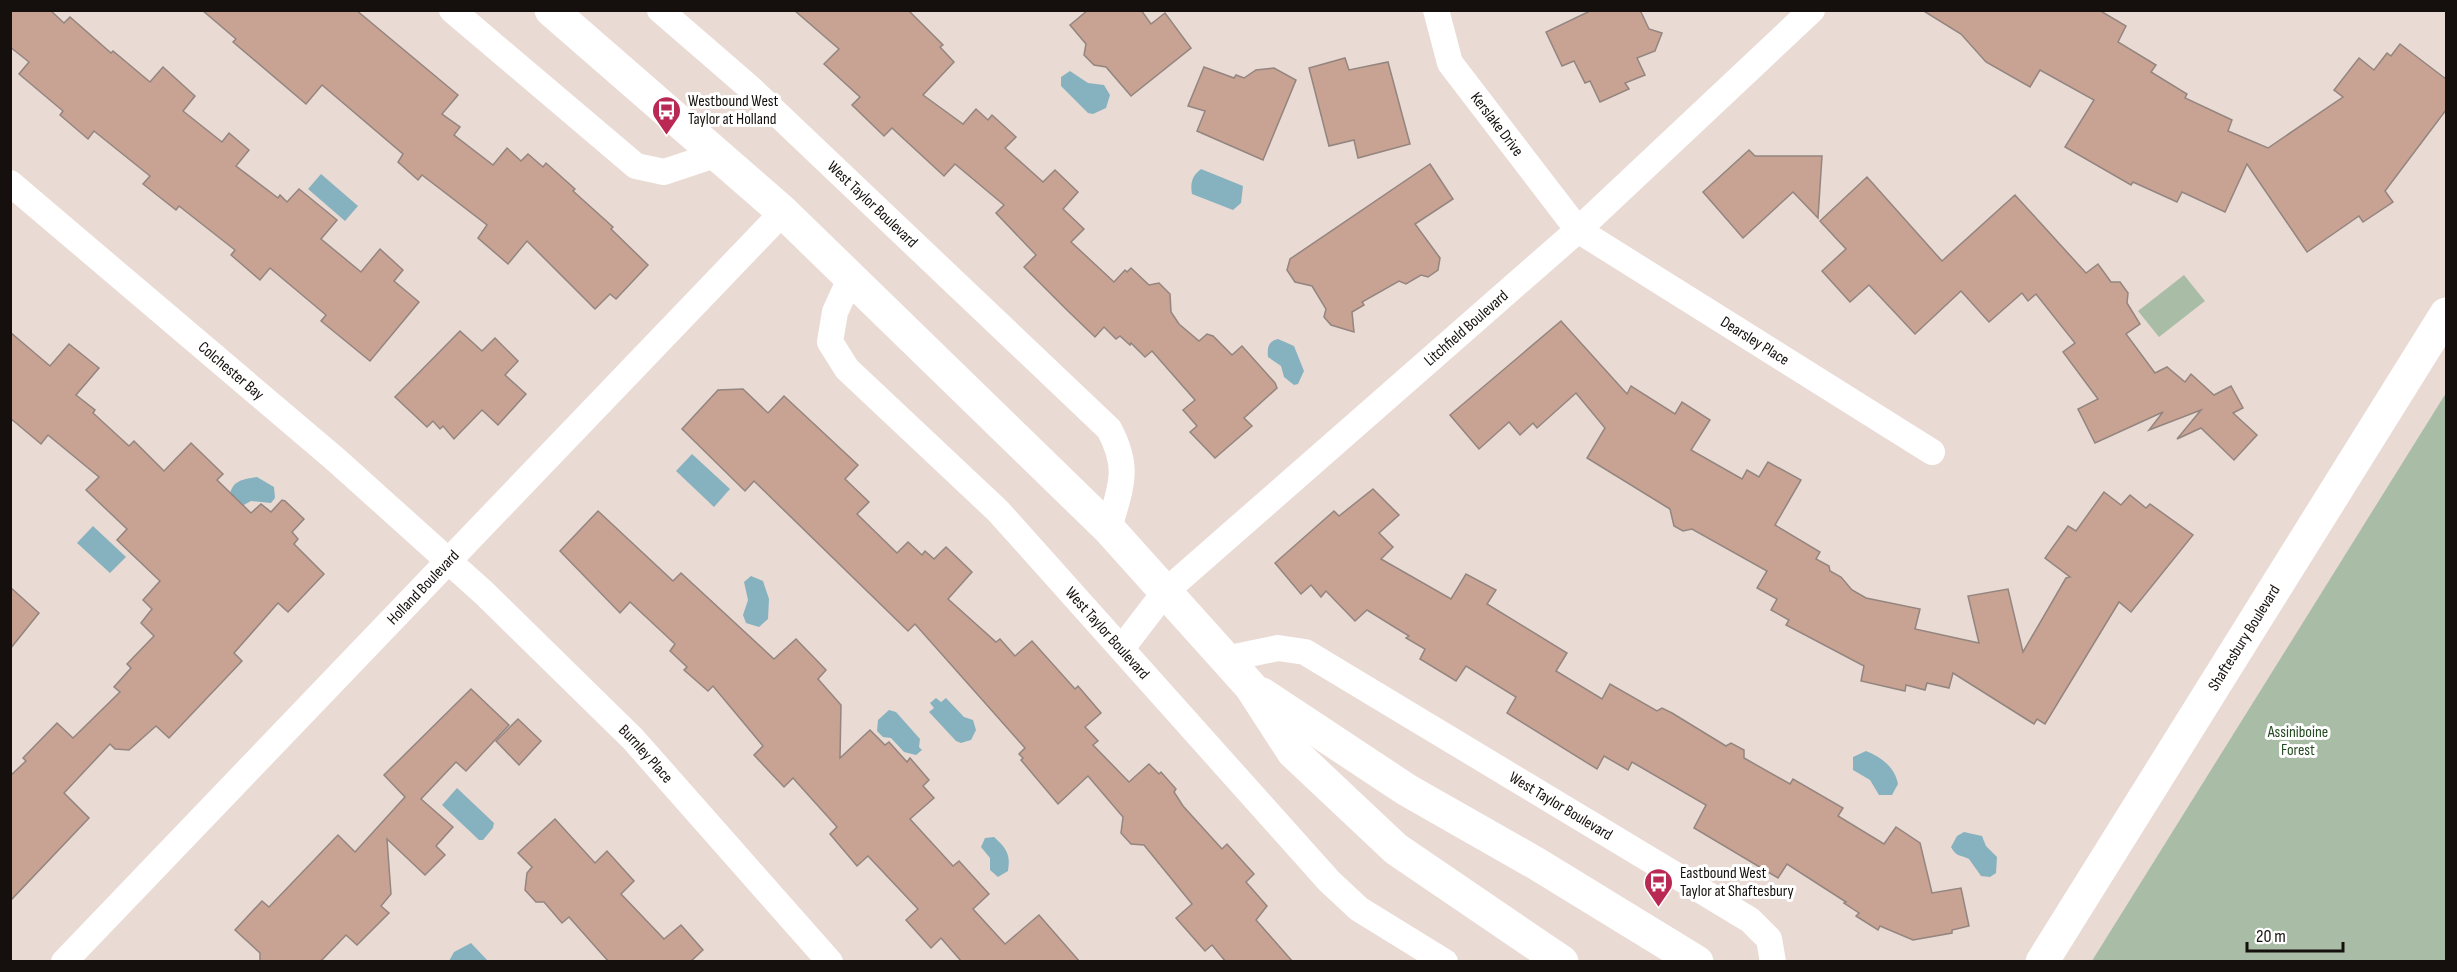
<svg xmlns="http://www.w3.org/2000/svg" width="2457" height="972" viewBox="0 0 2457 972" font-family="'Sofia Sans Condensed',sans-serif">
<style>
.green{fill:#a9bda6}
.water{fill:#86b2c0}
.building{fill:#c8a292;stroke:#93857f;stroke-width:1.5}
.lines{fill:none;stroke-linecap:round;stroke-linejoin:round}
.street{stroke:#fff;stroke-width:26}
.secondary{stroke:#fff;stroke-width:33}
.labels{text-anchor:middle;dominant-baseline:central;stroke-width:6;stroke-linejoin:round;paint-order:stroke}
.poi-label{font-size:16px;fill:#15100e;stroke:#fff;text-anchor:start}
.street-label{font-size:16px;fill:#15100e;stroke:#fff}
.park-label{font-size:16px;fill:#254b21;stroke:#fff}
</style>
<rect width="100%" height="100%" fill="#eadad4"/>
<g class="green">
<polygon points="2184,275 2205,301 2159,337 2138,311"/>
<polygon points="2446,393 2446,961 2092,961 2095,956"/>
</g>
<g class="water">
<polygon points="1070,71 1088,83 1104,85 1110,95 1106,108 1093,114 1088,113 1061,86 1061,77"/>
<path d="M1201,169L1243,186L1241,203L1233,210L1192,194C1190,183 1192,176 1201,169Z"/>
<polygon points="321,174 358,206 345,221 308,189"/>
<path d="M1278,339L1294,346L1304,371L1298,384L1294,385L1284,377L1281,366L1268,357C1267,348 1268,341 1278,339Z"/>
<polygon points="692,454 730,489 714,507 676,471"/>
<path d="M257,477L274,487L275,498L271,503L251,501L242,506L230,495C232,480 244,479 257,477Z"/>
<polygon points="93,526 126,557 110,573 77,543"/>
<polygon points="751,576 763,581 769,599 768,619 759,627 746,623 743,615 748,600 744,582"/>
<polygon points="936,698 941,702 946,698 964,717 973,720 976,730 971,740 961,743 956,741 929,712 934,708 930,703"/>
<polygon points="889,710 896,712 920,739 919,747 922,750 916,755 904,752 891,738 883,737 877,731 878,720"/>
<path d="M1866,751C1881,757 1895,767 1898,784L1892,795H1879L1870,780L1853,770V757Z"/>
<polygon points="457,788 494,823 493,828 483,840 479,840 442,805"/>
<path d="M1964,832L1982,836L1986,846L1997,857L1996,873L1990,877L1981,876L1969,859C1961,855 1956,857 1951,847L1957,836Z"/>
<path d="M994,837C1006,848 1011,854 1008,871L998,877L990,870V858L981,847L985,838Z"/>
<polygon points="471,943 488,961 449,961 454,952"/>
</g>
<g class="building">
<polygon points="10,10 50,10 64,23 70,17 111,53 113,51 150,82 163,67 195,96 183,111 222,142 229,133 249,150 236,166 278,198 280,195 287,202 299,189 337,220 321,239 361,272 380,249 403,270 394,281 419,302 370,361 321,321 326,315 270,268 260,280 231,255 235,250 179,206 176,210 143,184 150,176 94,131 88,139 60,115 63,111 19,74 29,62 10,47"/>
<polygon points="202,10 356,10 458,95 442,114 460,127 454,135 493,165 507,148 521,161 528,154 543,167 546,163 575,189 573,191 613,227 611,229 648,265 616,299 610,294 595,309 527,241 508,264 478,238 487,225 422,175 418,180 398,162 403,154 322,85 306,104 233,42 236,39"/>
<polygon points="794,10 908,10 943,45 940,47 954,62 923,95 963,124 976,109 988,120 992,115 1016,137 1005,148 1043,182 1055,170 1078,192 1063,209 1084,229 1071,242 1114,282 1125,270 1127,272 1131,268 1149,285 1159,283 1170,294 1171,312 1179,324 1199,341 1207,334 1213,336 1232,355 1242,346 1275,383 1277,388 1244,418 1252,426 1215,458 1190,432 1197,426 1183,410 1195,400 1152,351 1145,357 1131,343 1130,345 1120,336 1116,339 1104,327 1095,337 1069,312 1024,267 1036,255 996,213 1004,205 955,164 944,176 892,128 884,136 852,105 860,97 824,64 839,49"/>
<polygon points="1088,10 1141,10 1151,24 1165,13 1191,48 1131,96 1106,67 1094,65 1084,55 1086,44 1070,25"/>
<polygon points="1592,10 1640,10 1649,29 1662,33 1655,51 1637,58 1645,75 1625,83 1629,89 1600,102 1590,81 1585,83 1574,61 1562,66 1546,32"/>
<polygon points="1922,10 2099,10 2126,26 2118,42 2156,65 2151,72 2187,94 2185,98 2232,120 2228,131 2268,148 2343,97 2334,90 2359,58 2374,70 2387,53 2391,56 2400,44 2446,79 2446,110 2385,191 2393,202 2363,222 2359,216 2307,252 2247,164 2225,212 2182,192 2177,202 2133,182 2131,185 2065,147 2094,100 2040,70 2030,87 1986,62 1961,34"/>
<polygon points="1345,58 1349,70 1388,62 1410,144 1358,158 1354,140 1329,146 1309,68"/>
<polygon points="1204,67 1234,78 1236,75 1244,78 1256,70 1274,68 1296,80 1263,160 1197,131 1205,111 1188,106"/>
<polygon points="1749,150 1755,156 1822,156 1818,218 1793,192 1743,238 1703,192"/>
<polygon points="1430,164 1453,199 1415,224 1440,258 1438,270 1428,277 1421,275 1406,284 1399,281 1362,302 1364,305 1352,312 1354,332 1331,325 1324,317 1326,309 1312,286 1295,282 1287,270 1290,259"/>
<polygon points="1867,177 1942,261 2015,195 2086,273 2098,264 2111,282 2120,282 2128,293 2127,303 2140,324 2126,334 2155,373 2167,367 2185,382 2191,374 2214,395 2231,386 2243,408 2233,413 2257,435 2234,460 2201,428 2177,439 2201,410 2149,430 2163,412 2095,443 2078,409 2098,399 2063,352 2075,343 2036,294 2028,301 2022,293 1989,322 1961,291 1915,334 1869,285 1850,302 1822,271 1846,249 1820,221"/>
<polygon points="1561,321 1627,394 1631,386 1675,414 1682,402 1710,420 1691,450 1742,479 1747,470 1759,477 1768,462 1801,480 1775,525 1820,552 1816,559 1829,566 1830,571 1841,577 1852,590 1866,598 1920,609 1915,629 1979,643 1968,596 2008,589 2023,652 2066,578 2070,577 2045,558 2068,526 2076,531 2104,492 2121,505 2130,495 2146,508 2150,504 2193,535 2131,612 2119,602 2045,724 2037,719 2034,724 1953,673 1949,688 1927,683 1925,690 1906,685 1905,691 1861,681 1864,666 1786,625 1789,620 1771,610 1777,599 1757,588 1767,571 1692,529 1683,531 1674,526 1670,509 1587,458 1605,428 1576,393 1537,428 1533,423 1520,435 1509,422 1479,449 1450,415"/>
<polygon points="460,331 482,351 495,338 518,361 505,375 526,394 498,425 482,410 454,439 443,426 440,429 433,421 427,427 395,397"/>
<polygon points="10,332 50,366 69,344 99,368 76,395 95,410 93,413 129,446 134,441 164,471 191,443 223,474 217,480 251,513 261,504 271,512 282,500 285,501 304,519 292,532 298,539 294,544 324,574 288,612 278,603 234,653 242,661 169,738 156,726 129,750 115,749 110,744 64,793 89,818 10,901 10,776 26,761 23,758 57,723 73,738 120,692 114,687 131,668 127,664 154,636 141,623 152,609 143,600 160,581 117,540 127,529 86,490 99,477 48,435 41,444 10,418"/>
<polygon points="743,389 768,413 784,396 858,465 845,479 869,502 857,514 897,553 908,542 922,555 925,551 934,559 946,547 972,572 948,599 996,642 1000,639 1015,656 1032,641 1075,689 1078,686 1101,713 1085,727 1098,741 1093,745 1129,782 1149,764 1159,774 1161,772 1176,789 1174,792 1183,806 1222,849 1227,844 1254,874 1246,882 1267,906 1256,920 1293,962 1226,962 1212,945 1205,951 1176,918 1192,904 1144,845 1131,844 1121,833 1123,817 1088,776 1058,804 1021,760 1023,758 1019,754 1025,748 915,624 908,631 754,481 745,491 682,429 718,390"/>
<polygon points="1373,489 1399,515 1379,533 1393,547 1381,559 1451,599 1466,574 1496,590 1487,604 1567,653 1556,671 1602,699 1610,684 1657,711 1662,708 1672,713 1726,746 1731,743 1744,750 1744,758 1790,784 1793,779 1843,808 1838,816 1884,844 1896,827 1920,843 1932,893 1961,888 1969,926 1952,930 1952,933 1913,940 1880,926 1878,930 1856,916 1859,913 1844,903 1846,902 1787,864 1778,878 1694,828 1706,805 1632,762 1628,770 1604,756 1597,769 1507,713 1516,697 1466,666 1456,681 1420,659 1425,649 1406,638 1409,636 1367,610 1355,621 1326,591 1321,597 1311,585 1301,594 1275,563 1334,511 1339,516"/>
<polygon points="598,511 673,581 681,573 774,659 796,639 826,670 818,679 841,705 840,758 870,730 885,745 889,742 907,762 910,758 929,780 923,786 934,798 910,819 953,866 959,861 989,894 973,909 1005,944 1039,915 1080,962 962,962 941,938 931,948 906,920 918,909 868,856 857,866 830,834 837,827 793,778 784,787 754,755 763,746 713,686 708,691 684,670 687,667 670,651 675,644 630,602 620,613 560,551"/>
<polygon points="10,587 39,613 10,649"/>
<polygon points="471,689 509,725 466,771 456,762 421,799 453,827 436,846 445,855 425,875 387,839 391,894 381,906 389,913 357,945 346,935 320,962 260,962 260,953 235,930 262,901 269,907 338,835 355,852 405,797 384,775"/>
<polygon points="518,719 541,741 519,765 496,741"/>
<polygon points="555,819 595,863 607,851 634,881 621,894 664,939 681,925 703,950 690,962 609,962 569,917 562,923 544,902 536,902 525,890 527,873 532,867 518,853"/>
</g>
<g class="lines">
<g class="street">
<polyline points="452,10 636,166 664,172 718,154"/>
<path id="s1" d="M660,10L749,87L1109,429C1131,470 1120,487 1109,529"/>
<path id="s2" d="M1436,10L1450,63L1578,230L1932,452"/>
<path id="s3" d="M10,183L335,459L484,593L633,739L830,962"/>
<path id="s4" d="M851,277L835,312L830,342L847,369L998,511L1329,881L1359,909L1445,962"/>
<path id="s5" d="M1122,648L1165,592L1578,230L1812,10"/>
<path id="s6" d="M1225,659L1278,648L1305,652L1750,920L1769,939L1773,962"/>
<path id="s7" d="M64,962L783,212"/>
</g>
<g class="secondary">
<polyline points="551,10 783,212 1109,529 1251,687 1293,752 1396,849 1562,962"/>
<polyline points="1262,694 1407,790 1537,864 1697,962"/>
<path id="s8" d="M2042,962L2446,314"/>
</g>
</g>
<defs>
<symbol id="bus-pin" viewBox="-11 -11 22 30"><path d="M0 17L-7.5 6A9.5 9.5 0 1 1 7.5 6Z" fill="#b92954" stroke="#fff"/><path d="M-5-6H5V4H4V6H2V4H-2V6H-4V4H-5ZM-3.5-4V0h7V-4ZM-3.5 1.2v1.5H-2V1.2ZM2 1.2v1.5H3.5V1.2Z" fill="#fff"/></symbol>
</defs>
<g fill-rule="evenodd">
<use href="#bus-pin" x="650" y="94" width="33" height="45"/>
<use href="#bus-pin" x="1642" y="866" width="33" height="45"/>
</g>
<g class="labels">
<g class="poi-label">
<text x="688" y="101">Westbound West<tspan x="688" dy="18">Taylor at Holland</tspan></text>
<text x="1680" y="873">Eastbound West<tspan x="1680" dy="18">Taylor at Shaftesbury</tspan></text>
</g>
<g class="street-label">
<text stroke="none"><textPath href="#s2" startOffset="132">Kerslake Drive</textPath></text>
<text stroke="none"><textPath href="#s1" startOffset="288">West Taylor Boulevard</textPath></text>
<text stroke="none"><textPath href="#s5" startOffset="471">Litchfield Boulevard</textPath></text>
<text stroke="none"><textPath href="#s2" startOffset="474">Dearsley Place</textPath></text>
<text stroke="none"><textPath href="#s3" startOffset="290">Colchester Bay</textPath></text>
<text stroke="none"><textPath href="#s7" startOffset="519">Holland Boulevard</textPath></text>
<text stroke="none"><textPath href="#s4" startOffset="472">West Taylor Boulevard</textPath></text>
<text stroke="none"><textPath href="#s8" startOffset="382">Shaftesbury Boulevard</textPath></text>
<text stroke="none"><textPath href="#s3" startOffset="855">Burnley Place</textPath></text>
<text stroke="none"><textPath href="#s6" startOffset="380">West Taylor Boulevard</textPath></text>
</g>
<g class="park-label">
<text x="2298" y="732">Assiniboine<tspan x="2298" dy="18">Forest</tspan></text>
</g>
</g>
<rect width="2457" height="972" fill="none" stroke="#15100e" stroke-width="24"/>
<path d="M2247 942v9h96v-9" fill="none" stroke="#15100e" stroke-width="3"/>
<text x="2256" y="942" font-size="18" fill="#15100e" stroke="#ffffff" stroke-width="4.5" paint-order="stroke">20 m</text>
</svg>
